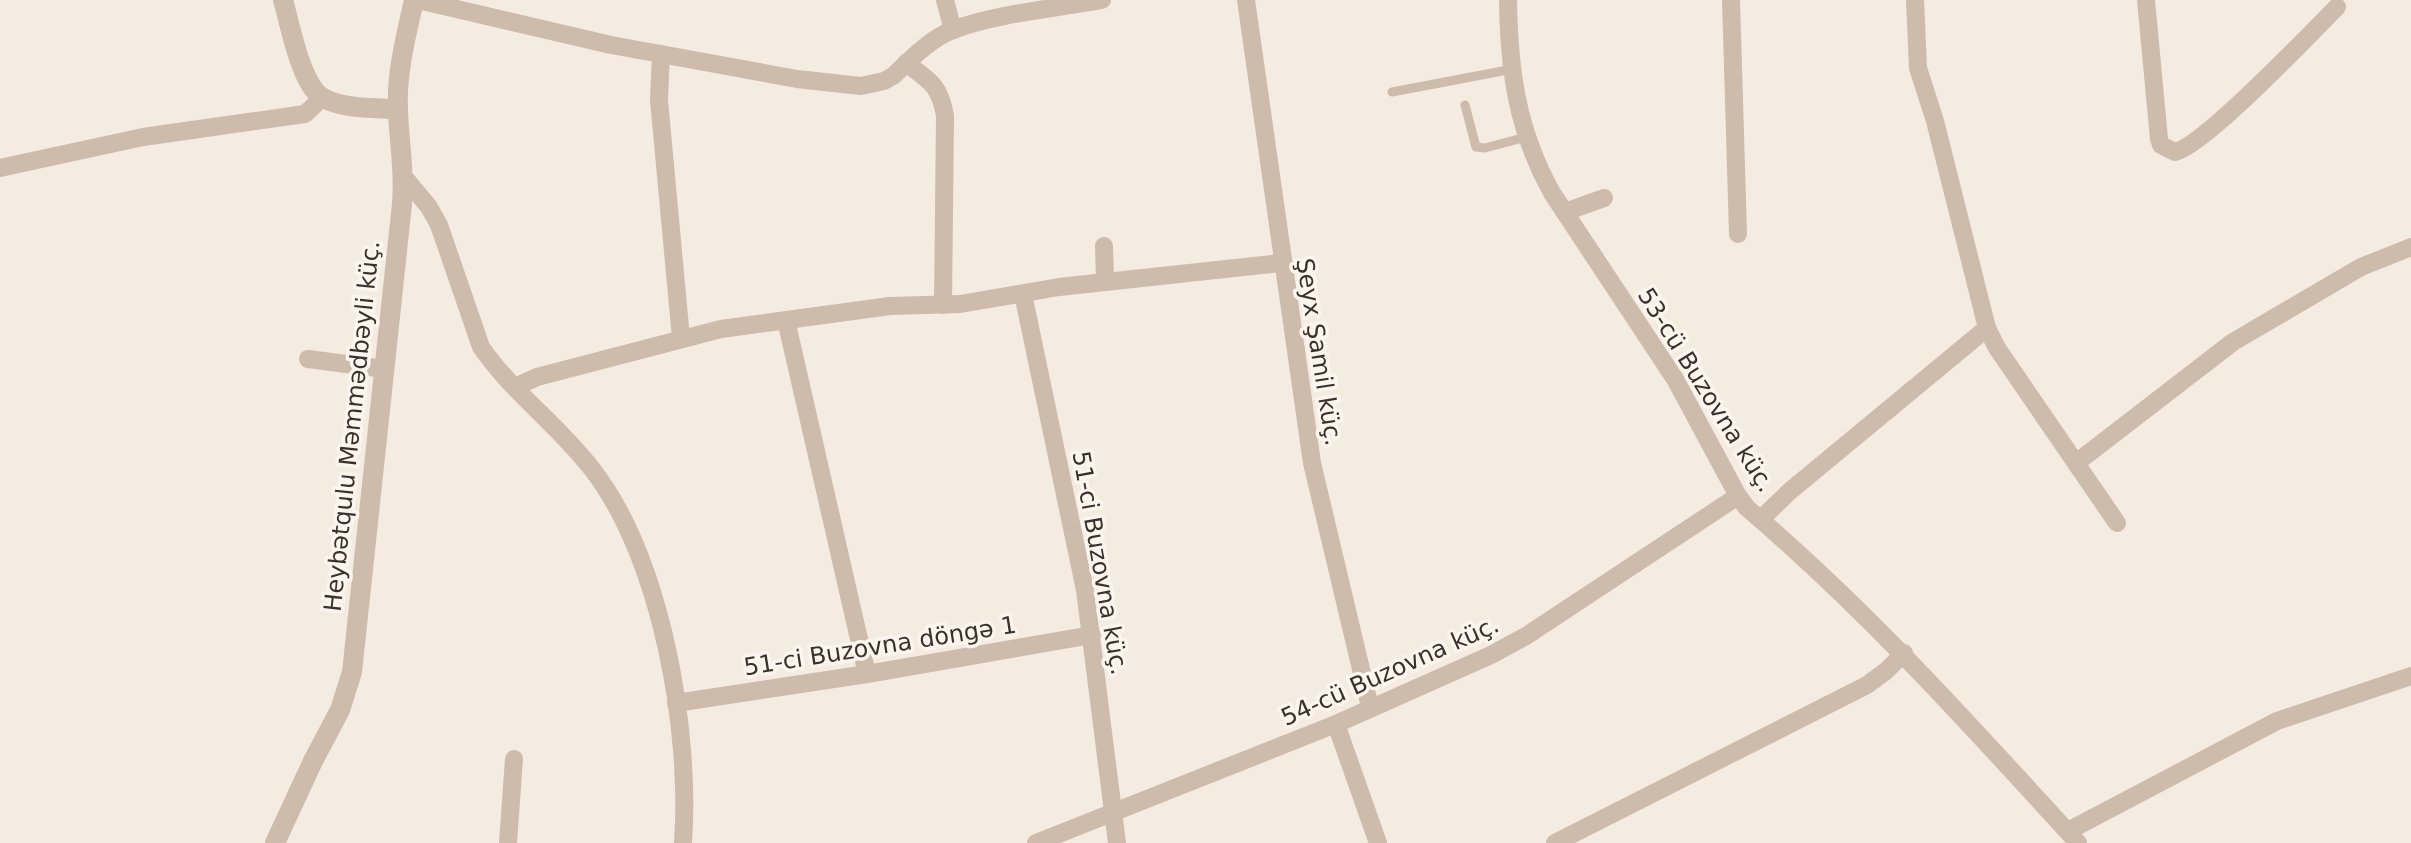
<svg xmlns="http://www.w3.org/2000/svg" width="2411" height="843" viewBox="0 0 2411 843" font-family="'DejaVu Sans',sans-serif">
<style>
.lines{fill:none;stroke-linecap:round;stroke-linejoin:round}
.service{stroke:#cdbbac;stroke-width:9}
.minor{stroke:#cdbbac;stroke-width:18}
.tertiary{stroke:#cdbbac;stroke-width:20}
.labels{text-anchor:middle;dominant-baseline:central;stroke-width:7;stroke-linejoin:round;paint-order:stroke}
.street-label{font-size:24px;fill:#3b302b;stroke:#fbf5ee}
</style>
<rect width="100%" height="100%" fill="#f4ebe1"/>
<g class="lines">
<g class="service">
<polyline points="1392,92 1513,69"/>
<polyline points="1465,105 1476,147 1485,148 1526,137"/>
</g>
<g class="minor">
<path d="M418,0L611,45L797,79L861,86L884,81L893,76C910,60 931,38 953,30C994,14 1058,8 1102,0"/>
<polyline points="945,0 953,30"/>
<polyline points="1246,0 1312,463 1370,707"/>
<path d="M1508,0C1509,71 1517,130 1552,193L1675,379L1738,496L1747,508C1868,611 1971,726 2078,843"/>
<polyline points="1731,0 1738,234"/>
<polyline points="1915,0 1918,68 1935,121 1987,328 1997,348 2117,523"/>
<path d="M2146,0L2159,139L2161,145L2175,152C2204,146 2310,34 2337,7"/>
<polyline points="661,54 659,100 681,338"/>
<path d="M906,63C930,81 940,85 945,116L943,305"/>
<polyline points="0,168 143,137 305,114 323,97"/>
<path d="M404,177L429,207L439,225L481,347C512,392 558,425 592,469C662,559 691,731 683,843"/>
<polyline points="1565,212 1604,198"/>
<polyline points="1104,246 1105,281"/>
<polyline points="1023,294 1085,590 1117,843"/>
<polyline points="786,320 867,674"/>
<polyline points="308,359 385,369"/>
<polyline points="515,387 537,377 721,329 890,306 960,304 1059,287 1281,263"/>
<polyline points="2076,463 2233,342 2361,267 2411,247"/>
<polyline points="1761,519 1790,491 1987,328"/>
<polyline points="676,703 867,674 1092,635"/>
<polyline points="1336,724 1378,843"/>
<polyline points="2068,831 2277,721 2411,676"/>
<polyline points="508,843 514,759"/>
<polyline points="1036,843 1336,724 1491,655 1526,636 1738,496"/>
<polyline points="1555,843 1867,685 1886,671 1904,653"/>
</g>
<g class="tertiary">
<path d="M283,0C290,24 301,86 323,98C344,109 374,108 398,109"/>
<path d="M275,843L313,761L340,710L352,672L402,204C405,172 399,142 398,111C396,74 406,36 414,0"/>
</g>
</g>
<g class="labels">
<g class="street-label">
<text transform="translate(1319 352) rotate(81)">Şeyx Şamil küç.</text>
<text transform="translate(1706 390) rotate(58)">53-cü Buzovna küç.</text>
<text transform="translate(352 426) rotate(-84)">Heybətqulu Məmmədbəyli küç.</text>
<text transform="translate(1100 563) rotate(80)">51-ci Buzovna küç.</text>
<text transform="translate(880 646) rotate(-9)">51-ci Buzovna döngə 1</text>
<text transform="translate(1390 671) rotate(-24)">54-cü Buzovna küç.</text>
</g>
</g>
</svg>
